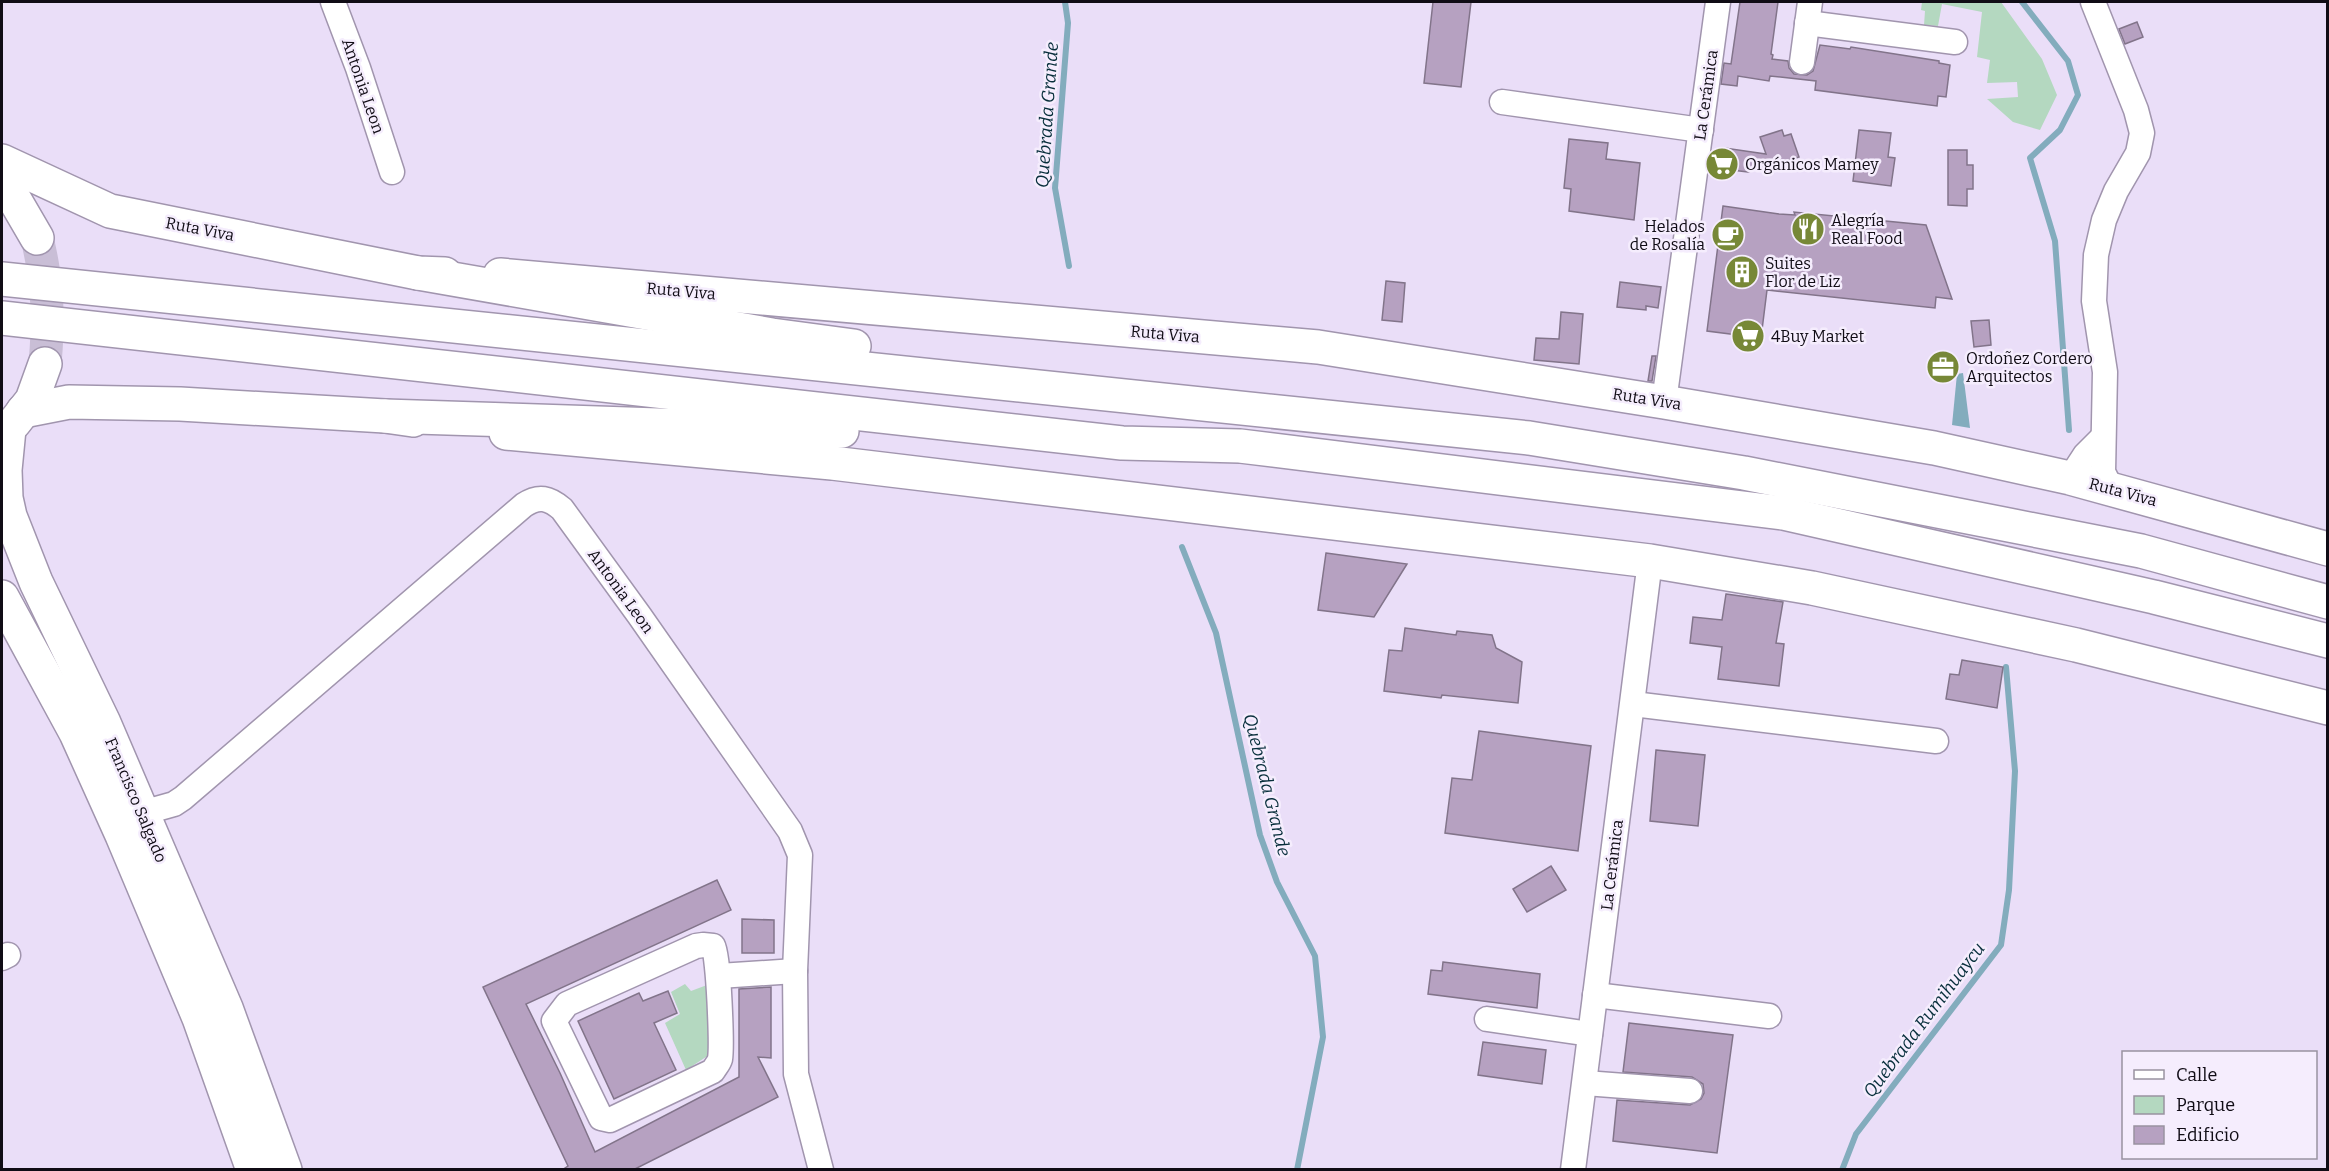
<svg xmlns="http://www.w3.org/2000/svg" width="2329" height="1171" viewBox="0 0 2329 1171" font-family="Bitter,serif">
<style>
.green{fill:#b4d8c0}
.water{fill:#83acbd}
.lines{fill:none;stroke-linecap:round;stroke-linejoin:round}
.stream{stroke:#83acbd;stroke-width:6}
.building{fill:#b6a1c1;stroke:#82748a;stroke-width:1.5}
.primary-tunnel{stroke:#c9bed6;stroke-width:33;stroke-dasharray:33 16;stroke-linecap:butt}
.street-casing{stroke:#a195ae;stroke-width:27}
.primary-casing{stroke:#a195ae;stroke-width:36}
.highway-casing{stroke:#a195ae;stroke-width:36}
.street{stroke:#fff;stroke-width:24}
.primary{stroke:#fff;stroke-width:33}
.highway{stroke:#fff;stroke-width:33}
.labels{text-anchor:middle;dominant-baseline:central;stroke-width:5;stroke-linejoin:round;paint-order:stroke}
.street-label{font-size:16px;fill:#100c15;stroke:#f5edfd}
.poi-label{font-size:16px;fill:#100c15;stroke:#f5edfd;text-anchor:start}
.water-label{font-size:18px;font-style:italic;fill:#072e3b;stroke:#f5edfd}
</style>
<rect width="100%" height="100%" fill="#eadef8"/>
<g class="green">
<polygon points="1922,2 2001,2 2042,59 2057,95 2040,130 2013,122 1987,99 2018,97 2017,82 1987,83 1990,60 1977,57 1982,12 1942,4 1938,26 1924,25 1925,11 1921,10"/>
<polygon points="685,984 691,991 707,985 709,1055 686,1070 665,1023 680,1014 671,992"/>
</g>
<polygon class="water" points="1963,373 1970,428 1952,425 1957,374"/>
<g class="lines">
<g class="stream">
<polyline points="1065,2 1068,23 1055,188 1069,266"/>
<polyline points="2022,2 2068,61 2078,95 2060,130 2030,158 2055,241 2069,430"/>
<polyline points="1182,547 1216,633 1260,835 1277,882 1315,956 1323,1037 1297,1170"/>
<polyline points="1842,1170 1856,1134 2001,945 2009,890 2015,771 2006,667"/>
</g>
</g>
<g class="building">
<polygon points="1433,2 1471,2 1461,87 1424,83"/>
<polygon points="1740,2 1778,2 1771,54 1773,55 1772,59 1788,61 1789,68 1794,74 1807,75 1813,71 1820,45 1850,49 1851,47 1939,61 1939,63 1950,65 1946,97 1938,96 1937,106 1815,90 1816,81 1770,76 1769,81 1738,76 1737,86 1721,84 1724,63 1731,64"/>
<polygon points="2137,22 2143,37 2125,44 2119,29"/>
<polygon points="1782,130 1784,136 1791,134 1799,157 1748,172 1723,169 1725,148 1766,154 1760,137"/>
<polygon points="1859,130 1891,133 1888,157 1895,158 1891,186 1853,181"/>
<polygon points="1569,139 1608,143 1606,159 1640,163 1634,220 1569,211 1571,189 1564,188"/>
<polygon points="1948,150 1967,150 1967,165 1973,165 1973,189 1967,189 1967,206 1948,205"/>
<polygon points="1723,206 1779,214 1795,215 1794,212 1926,225 1952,299 1936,297 1935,308 1767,290 1761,338 1707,331"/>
<polygon points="1386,281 1405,283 1402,322 1382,320"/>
<polygon points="1620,282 1661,287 1658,308 1646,306 1646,310 1617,307"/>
<polygon points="1561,312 1583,314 1579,364 1534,360 1536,338 1559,339"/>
<polygon points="1989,320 1991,345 1974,347 1971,321"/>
<polygon points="1652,356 1656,356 1652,381 1648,381"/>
<polygon points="1326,553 1407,564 1374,617 1318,610"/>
<polygon points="1726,594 1783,602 1776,643 1784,644 1779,686 1718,679 1722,647 1690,643 1693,617 1722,620"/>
<polygon points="1405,628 1456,635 1457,631 1492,635 1496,648 1522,662 1518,703 1442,695 1441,698 1384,691 1389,650 1402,651"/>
<polygon points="1962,660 2003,667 1997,708 1946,699 1950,674 1959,675"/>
<polygon points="1479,731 1591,746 1578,851 1445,833 1452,778 1472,780"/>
<polygon points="1656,750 1705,755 1698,826 1650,821"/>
<polygon points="1551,866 1566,890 1527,912 1513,889"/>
<polygon points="717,880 731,910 526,1004 560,1073 595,1152 739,1077 739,989 771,987 771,1058 758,1057 778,1097 633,1170 562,1170 568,1166 483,987"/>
<polygon points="742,919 774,920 774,953 742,953"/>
<polygon points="1443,962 1540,974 1537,1008 1428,994 1431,970 1442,971"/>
<polygon points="668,991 677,1013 654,1023 676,1070 614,1099 578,1021 639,993 643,1001"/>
<polygon points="1629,1023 1733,1035 1717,1153 1613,1141 1617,1100 1690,1105 1701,1099 1704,1093 1703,1084 1692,1077 1623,1072"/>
<polygon points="1483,1042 1546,1050 1542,1084 1478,1075"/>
</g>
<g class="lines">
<path class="primary-tunnel" d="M37,238C48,284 49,318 45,364"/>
<defs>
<g id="street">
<polyline points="333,2 358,68 392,172"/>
<polyline points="2093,2 2136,110 2142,133 2138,153 2116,191 2104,220 2096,255 2094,301 2105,372 2103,472 2111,488"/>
<polyline points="1807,23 1955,42"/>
<polyline points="1802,62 1810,2"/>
<polyline points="1502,102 1701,130"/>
<polyline points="1664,402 1718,2"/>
<polyline points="2070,478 2085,455 2103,437"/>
<polyline points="1633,704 1936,741"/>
<path d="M142,813L174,804L183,798L524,505C539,495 549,498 562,509L639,615L790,831L800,855L795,971L796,1074L821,1170"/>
<path d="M703,945L713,946C719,956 722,1047 720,1059C719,1063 715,1067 713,1071L610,1120L601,1118L554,1021L567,1004L696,946Z"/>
<polyline points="2,958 8,955"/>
<polyline points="719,976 795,971"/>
<polyline points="1595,995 1769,1016"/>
<polyline points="1487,1019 1590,1034"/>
<polyline points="1585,1083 1690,1091"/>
<polyline points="1573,1170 1650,561"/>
</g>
<g id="primary">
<polyline points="2,161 110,211 418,273 445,274"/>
<polyline points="2,182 12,195 37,238"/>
<polyline points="500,275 1318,347 1664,402 1934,448 2070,478 2328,549"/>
<polyline points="23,411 69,402 180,404 385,416 413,420"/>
<polyline points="14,423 32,400 45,364"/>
<polyline points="9,429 5,470 6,498 10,516 36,582 104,723 226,1008 285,1170"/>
<polyline points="506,433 832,463 1650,561 1812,588 2076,645 2328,708"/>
<polyline points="2,597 76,733 122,835 199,1018 253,1170"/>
</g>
<g id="highway">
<polyline points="418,273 772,335 854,346"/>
<polyline points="2,279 1529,438 1744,473 2141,551 2328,602"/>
<polyline points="2,318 1122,443 1240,446 1783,513 2154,597 2328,641"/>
<polyline points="385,416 842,431"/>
</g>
</defs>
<use href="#street" class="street-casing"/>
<use href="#primary" class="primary-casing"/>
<use href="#highway" class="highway-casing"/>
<use href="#street" class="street"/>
<use href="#primary" class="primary"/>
<use href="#highway" class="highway"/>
</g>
<defs>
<symbol id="supermarket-disc" viewBox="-11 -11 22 22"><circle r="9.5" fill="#778837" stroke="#f5edfd"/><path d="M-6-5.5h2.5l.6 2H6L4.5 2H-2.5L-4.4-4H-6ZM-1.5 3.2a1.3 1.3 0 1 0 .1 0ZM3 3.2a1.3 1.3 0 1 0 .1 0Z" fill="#fff"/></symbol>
<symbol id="restaurant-disc" viewBox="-11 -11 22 22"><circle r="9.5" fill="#778837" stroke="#f5edfd"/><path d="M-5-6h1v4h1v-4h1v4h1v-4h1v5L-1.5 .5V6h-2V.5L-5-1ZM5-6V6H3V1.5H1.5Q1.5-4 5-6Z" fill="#fff"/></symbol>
<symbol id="cafe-disc" viewBox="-11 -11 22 22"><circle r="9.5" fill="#778837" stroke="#f5edfd"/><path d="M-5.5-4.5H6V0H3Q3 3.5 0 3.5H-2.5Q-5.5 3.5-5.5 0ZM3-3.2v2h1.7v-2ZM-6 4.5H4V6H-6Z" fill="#fff"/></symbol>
<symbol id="building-disc" viewBox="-11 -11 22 22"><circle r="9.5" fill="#778837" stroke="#f5edfd"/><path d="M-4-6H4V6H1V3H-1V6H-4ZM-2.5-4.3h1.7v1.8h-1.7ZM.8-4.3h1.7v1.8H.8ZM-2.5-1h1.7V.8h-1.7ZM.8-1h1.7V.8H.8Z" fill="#fff"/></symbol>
<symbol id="office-disc" viewBox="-11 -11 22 22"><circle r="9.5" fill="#778837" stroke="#f5edfd"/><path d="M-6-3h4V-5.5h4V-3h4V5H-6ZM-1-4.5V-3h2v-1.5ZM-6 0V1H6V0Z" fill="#fff"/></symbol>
</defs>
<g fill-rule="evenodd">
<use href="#supermarket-disc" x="1703" y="145" width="38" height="38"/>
<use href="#restaurant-disc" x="1789" y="210" width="38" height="38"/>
<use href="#cafe-disc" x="1709" y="216" width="38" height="38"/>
<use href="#building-disc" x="1723" y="253" width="38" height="38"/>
<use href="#supermarket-disc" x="1729" y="317" width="38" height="38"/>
<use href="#office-disc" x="1924" y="348" width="38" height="38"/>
</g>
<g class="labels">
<g class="street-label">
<text transform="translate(363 86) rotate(71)">Antonia Leon</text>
<text transform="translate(1706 95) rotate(-82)">La Cerámica</text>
<text transform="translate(200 229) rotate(11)">Ruta Viva</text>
<text transform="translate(681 291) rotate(5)">Ruta Viva</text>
<text transform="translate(1165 334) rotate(5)">Ruta Viva</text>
<text transform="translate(1647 399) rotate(9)">Ruta Viva</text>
<text transform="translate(2123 492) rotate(15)">Ruta Viva</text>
<text transform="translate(621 591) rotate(54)">Antonia Leon</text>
<text transform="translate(136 800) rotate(67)">Francisco Salgado</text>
<text transform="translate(1612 865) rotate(-83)">La Cerámica</text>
</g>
<g class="poi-label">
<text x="1745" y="164">Orgánicos Mamey</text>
<text x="1831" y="220">Alegría<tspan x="1831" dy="18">Real Food</tspan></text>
<text x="1705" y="226" text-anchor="end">Helados<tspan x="1705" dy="18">de Rosalía</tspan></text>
<text x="1765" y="263">Suites<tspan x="1765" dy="18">Flor de Liz</tspan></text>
<text x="1771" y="336">4Buy Market</text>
<text x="1966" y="358">Ordoñez Cordero<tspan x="1966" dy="18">Arquitectos</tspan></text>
</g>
<g class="water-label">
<text transform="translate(1047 115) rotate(-86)">Quebrada Grande</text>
<text transform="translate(1267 785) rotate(76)">Quebrada Grande</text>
<text transform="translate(1924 1020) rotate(-53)">Quebrada Rumihuaycu</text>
</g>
</g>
<rect width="2329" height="1171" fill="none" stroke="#100c15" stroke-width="6"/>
<rect x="2122" y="1051" width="195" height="108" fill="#f5edfd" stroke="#9993a0" stroke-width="1.5"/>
<rect x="2134" y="1070" width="30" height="9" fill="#ffffff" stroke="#9993a0" stroke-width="1.5"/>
<text x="2176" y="1081" font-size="18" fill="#100c15">Calle</text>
<rect x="2134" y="1096" width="30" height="18" fill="#b4d8c0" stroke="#9993a0" stroke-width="1.5"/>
<text x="2176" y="1111" font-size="18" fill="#100c15">Parque</text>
<rect x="2134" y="1126" width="30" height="18" fill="#b6a1c1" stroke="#9993a0" stroke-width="1.5"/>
<text x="2176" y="1141" font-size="18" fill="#100c15">Edificio</text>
</svg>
